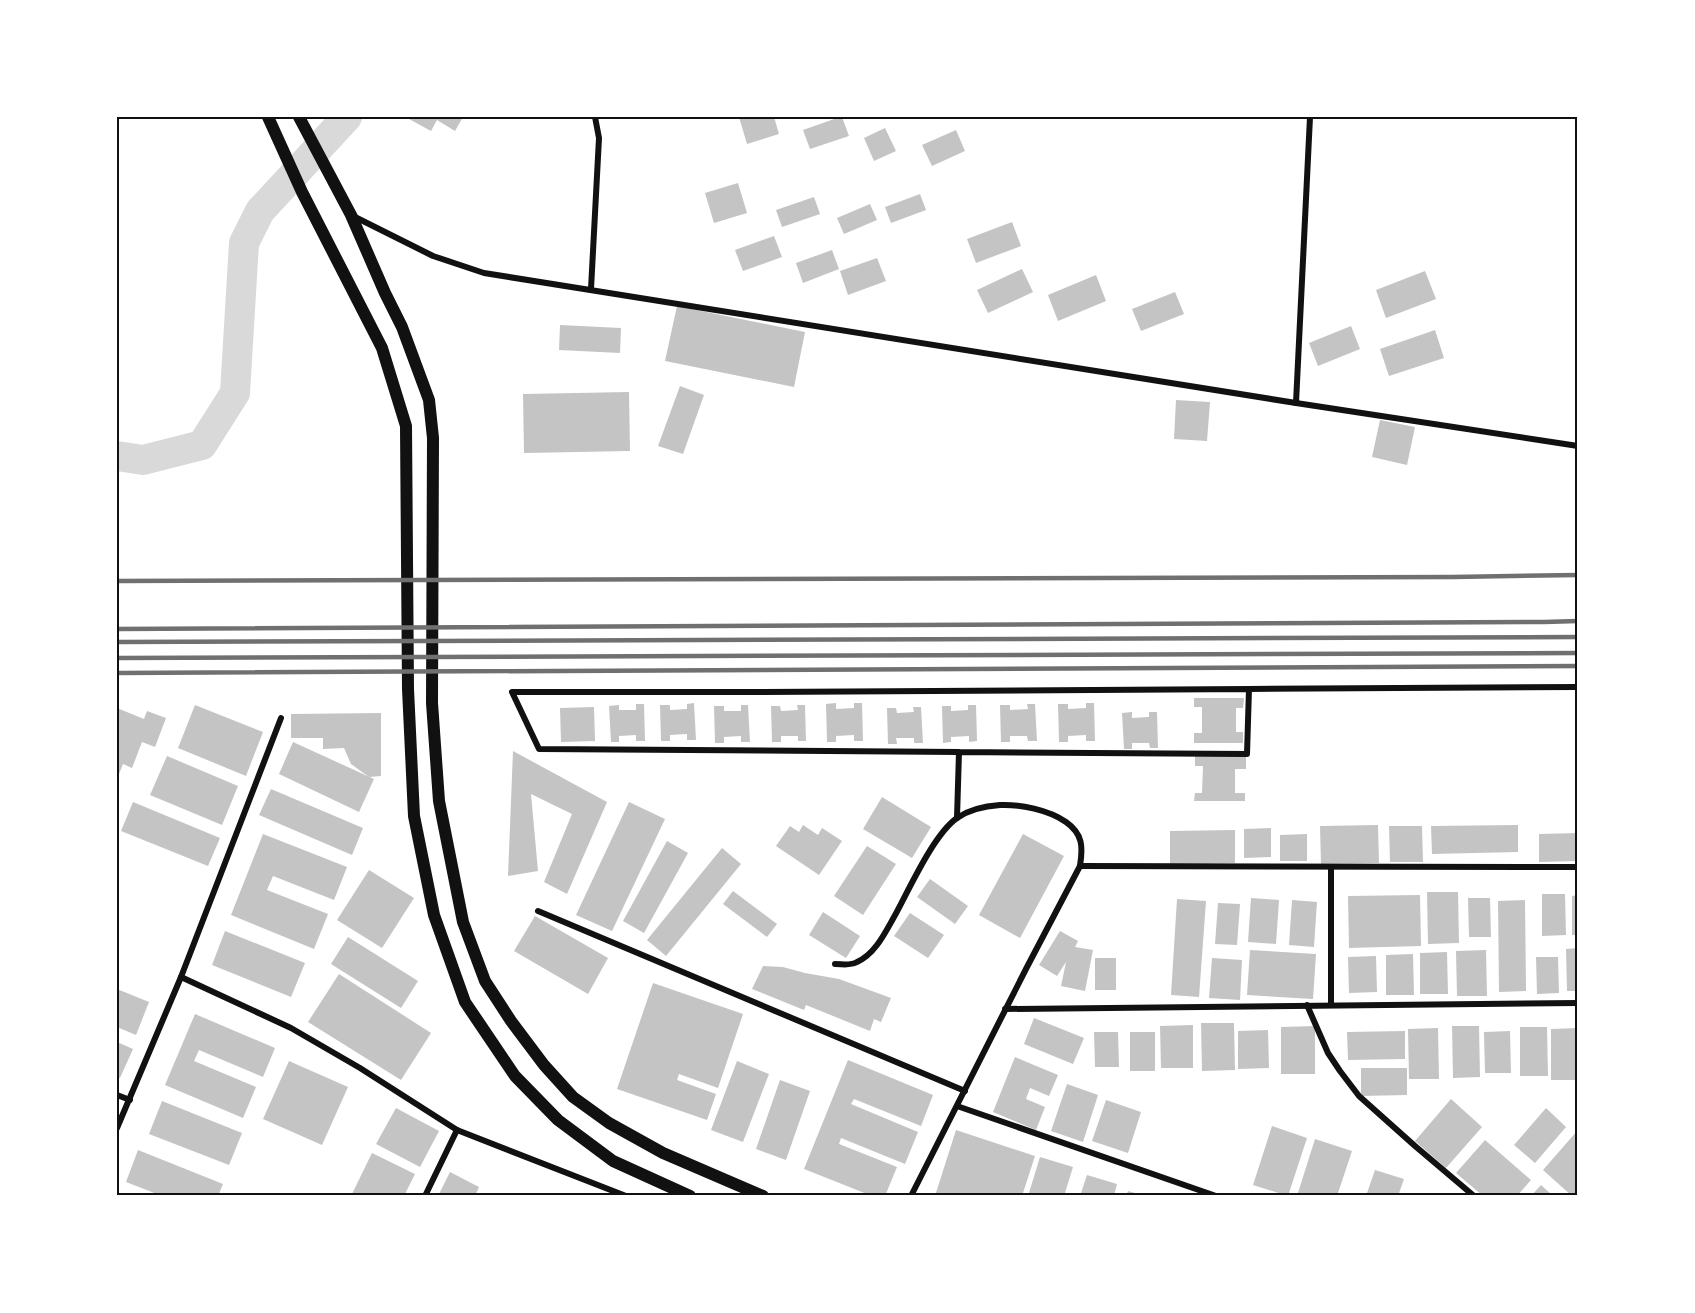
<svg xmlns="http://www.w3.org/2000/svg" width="1695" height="1313" viewBox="0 0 1695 1313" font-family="Inter,sans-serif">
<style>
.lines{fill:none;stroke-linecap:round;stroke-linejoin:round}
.river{stroke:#d9d9d9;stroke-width:30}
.building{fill:#c4c4c4}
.minor{stroke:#111;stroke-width:6}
.primary{stroke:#111;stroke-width:12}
.rail{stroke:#707070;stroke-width:4.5}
.neatline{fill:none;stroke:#111;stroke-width:2}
</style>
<rect width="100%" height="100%" fill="#fff"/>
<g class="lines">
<polyline class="river" points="117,456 143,460 202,445 235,393 244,243 260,211 347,117"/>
</g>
<g class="building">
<polygon points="410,117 463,117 455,131 437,120 431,131 409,119"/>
<polygon points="739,117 774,117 779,134 747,144"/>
<polygon points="840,117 842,117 849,136 810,149 803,130"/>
<polygon points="885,128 896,151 874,161 864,138"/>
<polygon points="956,130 965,151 932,166 922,145"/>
<polygon points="738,183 747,213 714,223 705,193"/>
<polygon points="920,194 926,210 891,223 885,207"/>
<polygon points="814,197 820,214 782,227 776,210"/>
<polygon points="870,204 877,220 844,234 837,218"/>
<polygon points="1012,222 1021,246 976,263 967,239"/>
<polygon points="774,236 782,257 743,271 735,250"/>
<polygon points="832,250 839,269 803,283 796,263"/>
<polygon points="877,258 886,281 848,295 840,271"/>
<polygon points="1022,269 1033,292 988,313 977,290"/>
<polygon points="1425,271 1436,299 1386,318 1376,290"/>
<polygon points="1096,275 1106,301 1058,321 1048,295"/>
<polygon points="1175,292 1184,314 1141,331 1132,309"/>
<polygon points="677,306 805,332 794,387 665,361"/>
<polygon points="560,325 621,328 620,353 559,350"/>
<polygon points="1351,326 1360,349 1318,366 1309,343"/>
<polygon points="1435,330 1444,358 1389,376 1380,349"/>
<polygon points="680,386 704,395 683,454 658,446"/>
<polygon points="629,392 630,451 524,453 523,394"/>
<polygon points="1176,400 1210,402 1207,441 1174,439"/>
<polygon points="1380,420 1415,427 1407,465 1372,457"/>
<polygon points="1194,698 1244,698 1243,708 1236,708 1236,732 1243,732 1243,743 1194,743 1194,733 1202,733 1202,707 1194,707"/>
<polygon points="694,703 696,740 687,740 687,734 670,735 670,741 661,741 660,705 670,705 670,710 687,709 687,704"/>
<polygon points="836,703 836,709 854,708 854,703 862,703 863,741 854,741 854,735 836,736 836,742 827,742 826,704"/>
<polygon points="1086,703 1094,703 1095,741 1086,741 1086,735 1068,736 1068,742 1059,742 1058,704 1068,704 1068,709 1086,708"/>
<polygon points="636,704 644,704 645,741 636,741 636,735 619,736 619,742 611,742 609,706 619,705 619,710 636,710"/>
<polygon points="1027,704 1035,704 1037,741 1028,741 1027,736 1010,736 1010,742 1001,742 1000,705 1010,705 1010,710 1028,709"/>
<polygon points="195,705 263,732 246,776 178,748"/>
<polygon points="741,705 748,705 750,742 741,742 741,736 724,737 724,743 715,743 714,706 724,706 724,711 741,711"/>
<polygon points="797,705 805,705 806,741 798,741 798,736 781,736 781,742 772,742 771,706 780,706 781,711 798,710"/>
<polygon points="968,705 976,705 977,741 969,742 969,736 951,737 951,742 943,743 942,706 951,706 951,711 968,710"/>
<polygon points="594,707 595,741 561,742 560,708"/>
<polygon points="913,707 921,707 923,743 914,743 914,738 896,738 897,744 888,744 887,708 896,708 897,713 914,712"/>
<polygon points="117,708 144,719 147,711 166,718 155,747 142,742 132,768 123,764 117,779"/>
<polygon points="1132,712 1132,718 1149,717 1149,712 1157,712 1158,748 1150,748 1149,743 1132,743 1132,749 1124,749 1122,713"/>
<polygon points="381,713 381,776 369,777 351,764 344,748 323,749 323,738 291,738 291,714"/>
<polygon points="293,742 374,779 359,812 279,774"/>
<polygon points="513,751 607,802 567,894 544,882 572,814 531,794 538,871 508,876"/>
<polygon points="167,756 238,786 222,825 150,795"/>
<polygon points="1195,756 1246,756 1246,769 1235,769 1235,793 1245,793 1245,801 1194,801 1195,793 1202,793 1203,766 1195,766"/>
<polygon points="271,789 363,828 352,855 259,815"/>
<polygon points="882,797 931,827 912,858 863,829"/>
<polygon points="133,802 220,838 208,866 121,831"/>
<polygon points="629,802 665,819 612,931 576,915"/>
<polygon points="803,825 818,835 822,828 842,841 819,875 776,846 790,826 799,832"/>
<polygon points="1378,825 1379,863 1321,864 1320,826"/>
<polygon points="1518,825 1518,852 1432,854 1431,826"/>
<polygon points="1389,826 1422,826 1423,862 1390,862"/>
<polygon points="1271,828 1271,857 1244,858 1244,829"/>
<polygon points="1235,830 1235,863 1170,864 1170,831"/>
<polygon points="1578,833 1578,861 1539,862 1539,834"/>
<polygon points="263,834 347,867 334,900 273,876 267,890 328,914 314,949 231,915"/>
<polygon points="1023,834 1064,856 1020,938 979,915"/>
<polygon points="1307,834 1307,861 1280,861 1280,835"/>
<polygon points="667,841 688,853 644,933 623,921"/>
<polygon points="867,846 896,864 863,915 834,896"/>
<polygon points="722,848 741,864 666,956 647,940"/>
<polygon points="369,870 414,898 382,948 337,920"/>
<polygon points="930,879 968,906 955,924 917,897"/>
<polygon points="733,891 777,924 767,937 723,904"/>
<polygon points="1427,892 1458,892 1459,943 1428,944"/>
<polygon points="1542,894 1565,894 1566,935 1542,936"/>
<polygon points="1420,895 1421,946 1349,948 1348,896"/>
<polygon points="1578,895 1578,935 1572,935 1572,896"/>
<polygon points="1251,898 1279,900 1276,944 1248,942"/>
<polygon points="1468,898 1490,898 1491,937 1469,937"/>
<polygon points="1177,899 1206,901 1199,997 1171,995"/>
<polygon points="1292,900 1317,902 1314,947 1289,945"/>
<polygon points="1525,900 1526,991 1499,992 1498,901"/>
<polygon points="1218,903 1240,904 1237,945 1215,944"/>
<polygon points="823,912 860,936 846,958 809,935"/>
<polygon points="910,913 944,935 928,958 894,936"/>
<polygon points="535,916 608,958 588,994 514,951"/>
<polygon points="225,931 305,963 291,997 212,965"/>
<polygon points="1060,931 1078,941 1075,947 1093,950 1085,991 1061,986 1066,962 1057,976 1039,965"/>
<polygon points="348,937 418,981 401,1008 331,964"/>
<polygon points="1578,948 1578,991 1567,991 1566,949"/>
<polygon points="1250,950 1316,954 1313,999 1247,995"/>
<polygon points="1486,950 1487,996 1457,996 1456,951"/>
<polygon points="1447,952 1448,994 1420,994 1420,953"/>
<polygon points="1413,954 1414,995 1386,995 1386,955"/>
<polygon points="1376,956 1377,992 1349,993 1348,957"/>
<polygon points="1536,957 1558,957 1559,993 1537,994"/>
<rect x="1095" y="958" width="21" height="32"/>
<polygon points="1212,958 1242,960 1240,1000 1209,998"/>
<polygon points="763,966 783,967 805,973 839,979 891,998 881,1022 874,1019 870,1031 806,1005 804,1010 752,989"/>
<polygon points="339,974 431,1033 401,1080 308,1022"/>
<polygon points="653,983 743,1014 718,1088 679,1074 677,1080 716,1094 707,1120 617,1089"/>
<polygon points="117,989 149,1002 136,1035 117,1027"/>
<polygon points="195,1014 275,1048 263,1077 199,1050 194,1061 256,1087 243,1118 165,1085"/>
<polygon points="1034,1018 1084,1038 1073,1064 1024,1044"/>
<polygon points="1201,1023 1234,1023 1235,1070 1202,1071"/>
<polygon points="1193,1025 1193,1068 1161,1068 1160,1026"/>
<polygon points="1315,1026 1315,1074 1281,1074 1281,1027"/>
<polygon points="1452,1026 1479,1026 1480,1077 1453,1078"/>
<polygon points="1520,1027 1547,1027 1548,1076 1520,1076"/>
<polygon points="1438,1028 1439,1079 1409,1079 1408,1029"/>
<polygon points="1578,1028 1578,1080 1551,1080 1551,1029"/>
<polygon points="1268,1030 1269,1068 1238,1069 1238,1031"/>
<polygon points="1405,1031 1405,1059 1348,1060 1347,1032"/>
<polygon points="1510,1031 1511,1073 1485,1073 1484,1032"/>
<polygon points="1094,1032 1118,1032 1119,1067 1095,1067"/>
<rect x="1130" y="1032" width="25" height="39"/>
<polygon points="117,1042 133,1049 120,1078 117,1077"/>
<polygon points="1015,1057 1058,1075 1049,1096 1030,1088 1026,1099 1045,1107 1036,1130 993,1112"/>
<polygon points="848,1060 933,1095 921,1126 854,1099 851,1104 918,1132 905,1164 841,1138 839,1144 897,1167 885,1196 872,1196 804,1169"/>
<polygon points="289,1061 348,1087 322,1145 263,1119"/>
<polygon points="737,1061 769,1074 743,1142 711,1130"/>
<polygon points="1361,1068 1407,1068 1407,1095 1361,1096"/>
<polygon points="780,1080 810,1091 786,1160 756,1149"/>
<polygon points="1067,1084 1098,1095 1083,1142 1051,1131"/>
<polygon points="1451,1099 1482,1127 1446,1168 1415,1141"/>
<polygon points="1106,1100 1141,1112 1128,1153 1092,1141"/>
<polygon points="162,1101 242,1133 229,1165 149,1134"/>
<polygon points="396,1108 439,1131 420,1167 376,1144"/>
<polygon points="1546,1108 1566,1127 1535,1163 1514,1145"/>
<polygon points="1272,1126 1307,1138 1288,1196 1253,1185"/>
<polygon points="956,1130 1035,1156 1022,1196 935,1196"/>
<polygon points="1578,1130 1578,1194 1576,1196 1572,1196 1543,1170"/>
<polygon points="1315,1139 1352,1151 1337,1196 1297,1196"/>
<polygon points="1485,1140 1531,1180 1517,1196 1483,1196 1456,1173"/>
<polygon points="138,1150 223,1184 218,1196 162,1196 126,1182"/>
<polygon points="372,1153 415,1174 404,1196 351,1196"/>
<polygon points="1040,1157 1073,1167 1064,1196 1028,1196"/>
<polygon points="1375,1170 1404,1179 1398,1196 1366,1196"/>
<polygon points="450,1172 479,1187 475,1196 438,1196"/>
<polygon points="1087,1175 1117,1184 1114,1196 1080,1196"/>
<polygon points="1541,1185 1553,1196 1531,1196"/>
<polygon points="1128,1191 1142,1195 1142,1196 1126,1196"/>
</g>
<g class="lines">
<g class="minor">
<polyline points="353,216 433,256 484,273 1296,403 1578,446"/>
<polyline points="591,289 599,138 595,117"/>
<polyline points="1296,403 1310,117"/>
<polyline points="1249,689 1578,687"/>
<polyline points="957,818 959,752 539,749 512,692 763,692 1249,689 1247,754 959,752"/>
<polyline points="1080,866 1578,867"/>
<polyline points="1331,867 1331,1005"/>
<polyline points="538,911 965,1091"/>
<path d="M835,964C843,964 850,966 857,962C875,954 885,933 894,917C909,890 933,835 957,818C970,809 985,806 1000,805C1020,804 1049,810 1066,822C1083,834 1083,847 1080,866L1027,967L911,1196"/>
<polyline points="181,977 291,1028 360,1068 457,1130 626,1196"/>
<polyline points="1307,1005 1328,1053 1340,1071 1359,1096 1415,1146 1474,1196"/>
<polyline points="1005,1009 1578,1003"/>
<polyline points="117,1095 130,1100"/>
<polyline points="957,1106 1216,1196"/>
<polyline points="117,1128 181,977 281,718"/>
<polyline points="425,1196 457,1130"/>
</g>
<g class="primary">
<polyline points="268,117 302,192 382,348 406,426 408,689 414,816 434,915 465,1002 515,1076 558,1120 613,1161 690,1196"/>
<polyline points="299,117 351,215 385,293 402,327 429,400 433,438 432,703 439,801 463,922 485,981 511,1021 544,1065 573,1097 609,1123 663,1153 763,1196"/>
</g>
<g class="rail">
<polyline points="117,581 1453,577 1578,575"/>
<polyline points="117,629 1544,622 1578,621"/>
<polyline points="117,642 1578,637"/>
<polyline points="117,658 1578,653"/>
<polyline points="117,673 1578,666"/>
</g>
</g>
<rect width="1695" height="1313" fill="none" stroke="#ffffff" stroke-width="237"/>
<rect x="118" y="118" width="1458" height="1076" class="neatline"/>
</svg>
